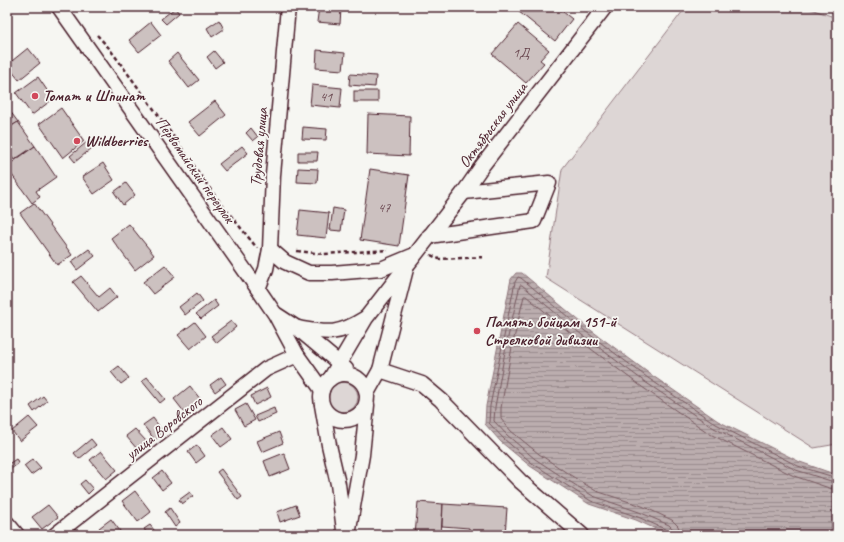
<svg xmlns="http://www.w3.org/2000/svg" width="844" height="542" viewBox="0 0 844 542" font-family="Caveat,sans-serif">
<style>
.grass{fill:#ddd6d5;stroke:#947a80}
.water{fill:url(#water-rules);stroke:#8e747a}
.lines{fill:none;stroke-linecap:round;stroke-linejoin:round}
.shore{stroke:#77585f;stroke-width:1}
.building{fill:#ccc1c0;stroke:#4a1f2b}
.minor-casing{stroke:#4a1f2b;stroke-width:17}
.path{stroke:#4a1f2b;stroke-width:2.5;stroke-dasharray:4 3;stroke-linecap:butt}
.minor{stroke:#f6f6f2;stroke-width:14}
.poi-dot{fill:#d1495b;stroke:#f6f6f2;stroke-width:1.5}
.labels{text-anchor:middle;dominant-baseline:central;stroke-width:3.5;stroke-linejoin:round;paint-order:stroke}
.number-label{font-size:14px;fill:#6a4850}
.poi-label{font-size:16px;font-weight:bold;fill:#4a1f2b;stroke:#f6f6f2;text-anchor:start}
.street-label{font-size:16px;fill:#4a1f2b;stroke:#f6f6f2}
</style>
<defs>
<pattern id="water-rules" width="6" height="5" patternUnits="userSpaceOnUse"><rect width="6" height="5" fill="#bbadae"/><path d="M0 2.5h6" fill="none" stroke="#9a8c8e"/></pattern>
</defs>
<rect width="100%" height="100%" fill="#f6f6f2"/>
<filter id="ink" filterUnits="userSpaceOnUse"><feTurbulence type="fractalNoise" baseFrequency=".025" numOctaves="2"/><feDisplacementMap in="SourceGraphic" scale="8" xChannelSelector="R" yChannelSelector="G"/><feConvolveMatrix kernelMatrix="1 2 1 2 8 2 1 2 1" color-interpolation-filters="sRGB"/></filter>
<g filter="url(#ink)">
<g class="grass">
<polygon points="686,7 805,7 837,18 837,444 814,448 546,278 562,169"/>
<circle cx="343" cy="397" r="15"/>
</g>
<polygon class="water" points="516,273 522,273 588,328 650,374 718,421 800,462 837,475 837,535 669,535 636,520 589,504 530,466 501,442 485,424 486,406 511,279"/>
<g class="lines">
<g class="shore">
<polyline points="669,535 667,530 638,517 591,501 532,463 504,439 489,423 490,406 515,282 518,277 521,278 585,331 648,378 716,424 798,466 837,478"/>
<polyline points="674,535 673,529 669,525 639,512 593,496 564,478 535,459 507,435 494,421 495,407 506,346 520,285 522,285 582,335 645,382 714,428 796,470 837,483"/>
<polyline points="681,535 678,526 672,520 642,506 596,491 567,473 539,454 511,431 501,419 501,408 512,347 524,296 526,296 579,340 642,387 710,434 794,476 832,489 837,489"/>
</g>
</g>
<g class="building">
<polygon points="319,7 341,9 340,24 317,22"/>
<polygon points="513,7 539,7 542,9 544,7 557,7 572,19 555,41"/>
<polygon points="175,8 179,13 166,24 161,19"/>
<polygon points="219,20 224,29 212,37 207,28"/>
<polygon points="151,22 161,35 139,52 129,40"/>
<polygon points="518,24 549,50 540,60 544,63 526,83 492,54"/>
<polygon points="28,48 40,63 19,80 7,65"/>
<polygon points="317,50 345,53 343,70 316,68"/>
<polygon points="214,51 223,62 215,68 207,57"/>
<polygon points="177,53 199,80 189,88 168,61"/>
<polygon points="350,74 376,76 375,87 349,85"/>
<polygon points="38,77 53,99 32,115 16,93"/>
<polygon points="312,85 342,88 340,108 310,105"/>
<rect x="354" y="91" width="24" height="11"/>
<polygon points="215,101 226,115 200,136 188,122"/>
<polygon points="7,107 18,122 7,129"/>
<polygon points="61,108 84,141 63,158 39,124"/>
<polygon points="368,114 410,116 409,156 367,154"/>
<polygon points="18,122 35,146 14,160 7,150 7,129"/>
<polygon points="303,127 327,129 326,140 302,139"/>
<polygon points="251,128 258,137 253,141 246,133"/>
<polygon points="87,142 92,148 75,162 70,156"/>
<polygon points="35,146 56,177 36,191 40,197 32,203 7,168 7,166"/>
<polygon points="242,146 248,153 225,171 219,164"/>
<polygon points="298,152 318,152 317,161 298,161"/>
<polygon points="103,163 114,180 94,194 82,177"/>
<polygon points="298,168 318,169 317,183 297,182"/>
<polygon points="370,169 409,175 399,246 360,240"/>
<polygon points="126,183 135,195 123,205 114,192"/>
<polygon points="34,203 72,255 57,265 20,213"/>
<polygon points="333,208 344,210 341,231 330,230"/>
<polygon points="300,210 329,213 326,238 297,235"/>
<polygon points="129,224 154,255 135,270 111,238"/>
<polygon points="89,249 95,256 77,270 71,262"/>
<polygon points="165,265 175,277 153,294 143,282"/>
<polygon points="81,276 99,297 110,288 117,297 98,312 73,282"/>
<polygon points="197,293 203,301 185,315 179,307"/>
<polygon points="214,300 218,306 201,319 196,314"/>
<polygon points="231,321 236,327 217,343 211,336"/>
<polygon points="195,322 206,336 190,349 178,335"/>
<polygon points="119,366 129,378 121,384 111,372"/>
<polygon points="147,377 165,399 160,403 142,381"/>
<polygon points="221,377 226,384 215,392 210,385"/>
<polygon points="190,386 201,400 185,413 174,399"/>
<polygon points="267,388 271,397 255,405 251,396"/>
<polygon points="43,396 47,401 34,412 30,406"/>
<polygon points="246,404 255,420 244,426 235,410"/>
<polygon points="274,408 276,414 258,422 255,416"/>
<polygon points="29,417 38,427 20,441 12,431"/>
<polygon points="153,418 164,433 155,440 143,425"/>
<polygon points="223,427 232,439 221,447 212,435"/>
<polygon points="135,429 146,441 137,449 126,436"/>
<polygon points="279,432 283,443 262,452 257,441"/>
<polygon points="91,439 96,445 79,459 74,453"/>
<polygon points="197,445 205,456 196,463 188,452"/>
<polygon points="101,451 117,470 106,479 90,460"/>
<polygon points="284,453 290,469 270,477 264,461"/>
<polygon points="16,459 19,463 7,472 7,465"/>
<polygon points="33,459 41,468 31,475 24,466"/>
<polygon points="221,469 242,497 238,500 217,472"/>
<polygon points="162,471 171,483 162,490 153,478"/>
<polygon points="85,480 93,489 88,494 80,484"/>
<polygon points="135,491 151,512 138,522 122,501"/>
<polygon points="190,492 193,496 182,504 179,500"/>
<polygon points="418,502 443,504 441,535 415,535"/>
<polygon points="443,504 507,508 505,535 469,535 469,528 442,526"/>
<polygon points="48,505 58,517 42,529 32,517"/>
<polygon points="296,505 300,515 280,522 277,512"/>
<polygon points="170,508 180,523 175,527 165,512"/>
<polygon points="111,519 123,535 104,535 99,528"/>
<polygon points="150,525 158,535 148,535 144,529"/>
</g>
<g class="lines">
<defs>
<g id="minor">
<polyline points="59,7 258,289 275,314 297,355 322,390"/>
<polyline points="429,236 534,221 549,183 464,192"/>
<polyline points="270,249 285,262 309,273 332,273 381,269 412,256"/>
<polyline points="258,289 266,269 270,249 273,175 288,7"/>
<polyline points="277,315 297,328 346,369"/>
<path d="M297,328C327,333 337,336 364,319"/>
<polyline points="380,370 422,384 441,400 520,481 582,535"/>
<circle cx="344" cy="397" r="23"/>
<polyline points="330,379 366,318 464,192 482,166 605,7"/>
<polyline points="367,393 380,370 406,269"/>
<polyline points="322,405 329,445 338,484 344,530"/>
<polyline points="7,523 17,535"/>
<polyline points="55,535 266,369 297,355"/>
<polyline points="348,535 362,455 367,405"/>
</g>
</defs>
<use href="#minor" class="minor-casing"/>
<g class="path">
<polyline points="97,35 109,48 159,116 215,196 257,248"/>
<polyline points="297,251 323,254 388,250"/>
<polyline points="431,255 439,259 486,257"/>
</g>
<use href="#minor" class="minor"/>
</g>
</g>
<g class="poi-dot">
<circle cx="35" cy="96" r="4"/>
<circle cx="77" cy="141" r="4"/>
<circle cx="477" cy="331" r="4"/>
</g>
<g class="labels">
<g class="number-label">
<text x="521" y="52">1Д</text>
<text x="326" y="96">41</text>
<text x="384" y="207">47</text>
</g>
<g class="poi-label">
<text x="43" y="96">Томат и Шпинат</text>
<text x="85" y="141">Wildberries</text>
<text x="485" y="322">Память бойцам 151-й<tspan x="485" dy="18">Стрелковой дивизии</tspan></text>
</g>
<g class="street-label">
<text transform="translate(493 125) rotate(-53)">Октябрьская улица</text>
<text transform="translate(259 147) rotate(-85)">Трудовая улица</text>
<text transform="translate(195 170) rotate(55)">Первомайский переулок</text>
<text transform="translate(164 428) rotate(-38)">улица Воровского</text>
</g>
</g>
<rect width="844" height="542" fill="none" stroke="#f6f6f2" stroke-width="24"/>
<rect x="12" y="12" width="820" height="518" fill="none" stroke="#4a1f2b" stroke-width="1.5" filter="url(#ink)"/>
</svg>
